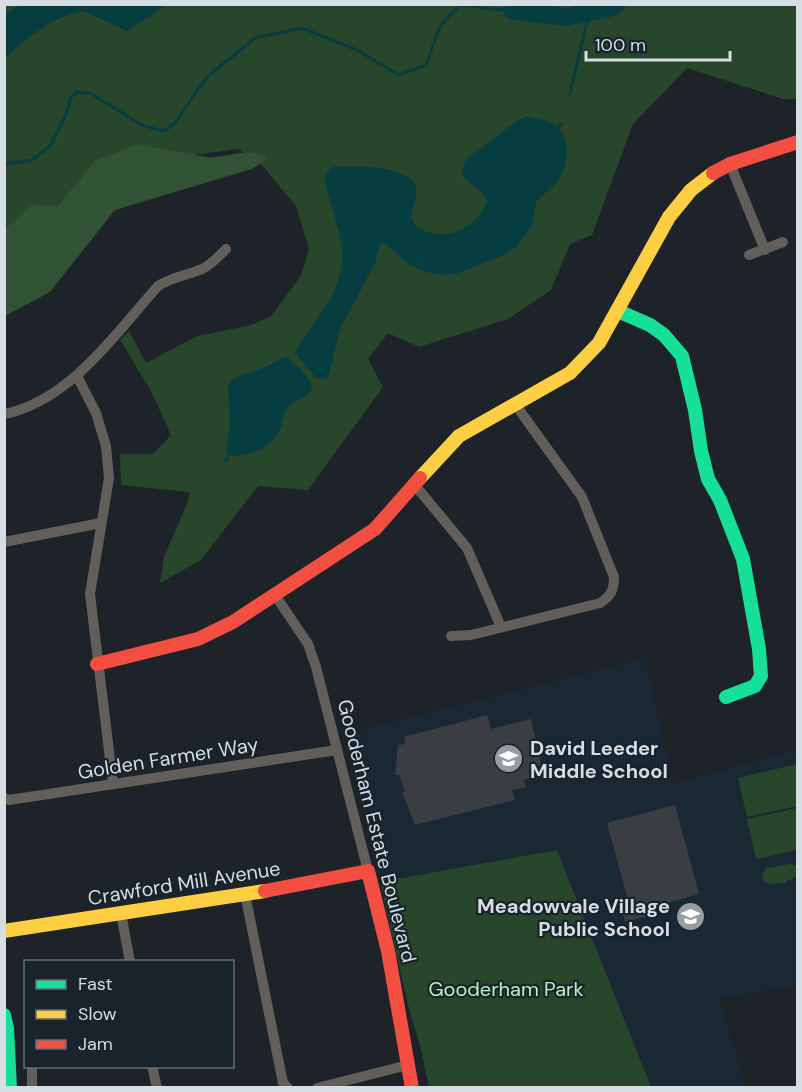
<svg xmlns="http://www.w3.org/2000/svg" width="802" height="1092" viewBox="0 0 802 1092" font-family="'DM Sans',sans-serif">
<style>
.built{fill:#1a2834}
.green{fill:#27462b}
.forest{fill:#315235}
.water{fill:#063d41}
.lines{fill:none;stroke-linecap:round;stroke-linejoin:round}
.stream{stroke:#063d41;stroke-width:3}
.river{stroke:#063d41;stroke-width:18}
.building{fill:#3a3e42}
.street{stroke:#625e5a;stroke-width:10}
.fast{stroke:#16e098;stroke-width:14}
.slow{stroke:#ffcf43;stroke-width:14}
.jam{stroke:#f24e42;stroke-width:14}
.labels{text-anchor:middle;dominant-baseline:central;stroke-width:4.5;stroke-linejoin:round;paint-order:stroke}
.poi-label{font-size:20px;font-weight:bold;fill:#d6dde3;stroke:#19232c;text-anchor:start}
.street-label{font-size:20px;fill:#d6dde3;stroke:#19232c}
.park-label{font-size:20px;fill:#b7f5bb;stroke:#19232c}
</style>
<rect width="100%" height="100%" fill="#1d2328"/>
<polygon class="built" points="645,659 673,784 797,750 797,985 719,999 746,1087 651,1087 557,850 380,882 344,734"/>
<g class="green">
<polygon points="5,5 797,5 797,99 783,99 687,68 633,124 592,235 570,244 551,290 508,319 419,347 388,333 368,359 383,387 308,490 258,486 201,560 160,583 164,557 188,502 189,492 121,485 120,454 153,454 171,435 152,393 120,340 129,331 146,363 197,336 252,325 271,316 301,276 309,249 296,206 260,163 238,149 166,159 5,308"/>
<polygon points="797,764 797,806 747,817 738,778"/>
<polygon points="797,808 797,850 756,859 747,819"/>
<polygon points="557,850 651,1087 429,1087 420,1045 408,1005 380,882"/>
<polygon points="791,864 797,867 797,875 793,879 788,880 786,883 770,884 764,882 762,874 766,868"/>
</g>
<path class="forest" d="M137,144C160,148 184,154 207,157C229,159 244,145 268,158L252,169L115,210L50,292L5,316V229L32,205L58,206L95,161Z"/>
<g class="water">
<path d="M20,4H167V5L127,31L83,11C48,20 33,33 7,57L5,55V15Z"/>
<path d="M528,116L555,124L562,132L567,148L565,168L557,182L536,202L532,226L516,247L502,256L458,273L443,275L426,272L409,264L383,242L380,244L375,263L340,329L328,378L324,379L316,378L295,352C314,321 347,287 342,248C338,224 329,200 324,176L333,167C358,167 388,164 410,179C431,194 389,224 432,233C446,236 456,234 467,226C477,219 483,212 487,201C481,189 469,184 461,174L467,159L518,120Z"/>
<path d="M286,356C291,360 314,381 312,388C310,398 293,400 287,408C283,415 283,424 279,431C270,449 251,455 232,456L226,451L230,424L228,386L232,379L265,367Z"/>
</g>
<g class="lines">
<g class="stream">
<polyline points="570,94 589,13"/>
<polyline points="557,131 561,124"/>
<polyline points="4,164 32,160 50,146 65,117 71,97 77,92 90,93 140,124 161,131 167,129 175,123 206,78 255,38 302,28 357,50 399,75 426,65 440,26 460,5 513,11"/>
<polyline points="225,461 231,453"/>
</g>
<polyline class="river" points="513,11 567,17 613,7 617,4"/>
</g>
<g class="building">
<polygon points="487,715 491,729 531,719 543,774 524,780 526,787 512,790 515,800 415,825 402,793 405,792 399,775 395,775 398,745 405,744 404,737"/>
<polygon points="675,805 699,894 657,906 659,913 625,922 623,913 631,911 607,823"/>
</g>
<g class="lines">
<g class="street">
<polyline points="730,164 765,250"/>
<polyline points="749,255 783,242"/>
<polyline points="77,376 96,413 106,446 109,478 90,594 113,784"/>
<path d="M4,414C70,401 117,332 158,286C174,276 190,275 204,268C213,263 219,256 226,249"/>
<polyline points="414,484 467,548 501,627"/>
<polyline points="4,542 101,523"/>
<polyline points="275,595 308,644 316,667 368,871"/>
<path d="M451,636L471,635L600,603C611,596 614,590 614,577L582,497L515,404"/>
<polyline points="4,798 9,800 337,750"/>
<polyline points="245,894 283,1083 288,1088"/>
<polyline points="121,913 130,962"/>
<polyline points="32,1066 32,1088"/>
<polyline points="152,1066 157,1088"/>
<polyline points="317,1088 408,1065"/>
</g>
<g class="fast">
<polyline points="618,311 650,325 664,335 682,356 695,410 701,451 708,479 720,500 743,559 759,649 761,676 755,686 726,697"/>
<polyline points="4,1015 7,1028 10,1088"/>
</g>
<g class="slow">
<polyline points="420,478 459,436 570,373 599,343 669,217 691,190 713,173"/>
<polyline points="4,931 265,891"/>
</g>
<g class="jam">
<polyline points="713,173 730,164 798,142"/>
<polyline points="97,664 198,639 233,622 375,529 420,478"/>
<polyline points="265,891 368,871 388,951 412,1088"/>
</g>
</g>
<defs>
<symbol id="school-disc" viewBox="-11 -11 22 22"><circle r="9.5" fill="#959ca2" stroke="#19232c"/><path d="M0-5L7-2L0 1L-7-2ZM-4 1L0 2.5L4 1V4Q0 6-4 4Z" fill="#fff"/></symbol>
</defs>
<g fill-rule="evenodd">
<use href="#school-disc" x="492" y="742" width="33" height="33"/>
<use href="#school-disc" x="674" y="900" width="33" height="33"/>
</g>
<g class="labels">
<g class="poi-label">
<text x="530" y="748">David Leeder<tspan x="530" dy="23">Middle School</tspan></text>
<text x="670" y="906" text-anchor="end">Meadowvale Village<tspan x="670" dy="23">Public School</tspan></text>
</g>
<g class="street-label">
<text transform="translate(168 758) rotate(-9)">Golden Farmer Way</text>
<text transform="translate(377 831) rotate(76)">Gooderham Estate Boulevard</text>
<text transform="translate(184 883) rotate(-9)">Crawford Mill Avenue</text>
</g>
<g class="park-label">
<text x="506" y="989">Gooderham Park</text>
</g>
</g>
<rect width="802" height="1092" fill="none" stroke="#d6dde3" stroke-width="12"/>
<rect x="24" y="960" width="210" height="108" fill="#19232c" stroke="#656d75" stroke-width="1.5"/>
<rect x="36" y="980" width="30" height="9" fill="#16e098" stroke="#656d75" stroke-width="1.5"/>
<text x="78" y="990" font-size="18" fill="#d6dde3">Fast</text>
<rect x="36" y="1010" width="30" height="9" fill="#ffcf43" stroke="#656d75" stroke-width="1.5"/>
<text x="78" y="1020" font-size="18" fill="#d6dde3">Slow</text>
<rect x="36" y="1040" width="30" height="9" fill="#f24e42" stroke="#656d75" stroke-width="1.5"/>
<text x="78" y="1050" font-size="18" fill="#d6dde3">Jam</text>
<path d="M586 51v9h144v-9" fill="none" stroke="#d6dde3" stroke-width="3"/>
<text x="595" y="51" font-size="18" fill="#d6dde3" stroke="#19232c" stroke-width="4.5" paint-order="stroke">100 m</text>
</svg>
